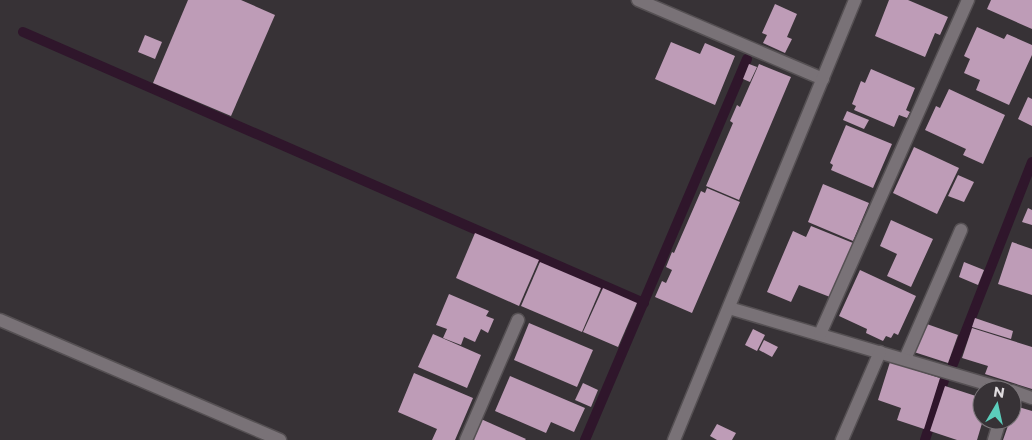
<svg xmlns="http://www.w3.org/2000/svg" width="1032" height="440" viewBox="0 0 1032 440" font-family="Montserrat,sans-serif">
<style>
.lines{fill:none;stroke-linecap:round;stroke-linejoin:round}
.stream{stroke:#2f162b;stroke-width:10}
.building{fill:#be9cb7}
.service-casing{stroke:#555053;stroke-width:15}
.minor-casing{stroke:#555053;stroke-width:15}
.tertiary-casing{stroke:#555053;stroke-width:15}
.service{stroke:#797277;stroke-width:12}
.minor{stroke:#797277;stroke-width:12}
.tertiary{stroke:#797277;stroke-width:12}
</style>
<rect width="100%" height="100%" fill="#373236"/>
<g class="lines">
<g class="stream">
<polyline points="23,32 644,303"/>
<polyline points="953,364 1032,162"/>
<polyline points="585,440 747,59"/>
<polyline points="925,440 945,377"/>
</g>
</g>
<g class="building">
<polygon points="188,0 241,0 275,15 231,116 153,83"/>
<polygon points="889,0 908,0 948,17 940,35 935,33 925,57 875,36"/>
<polygon points="991,0 1032,0 1032,29 987,9"/>
<polygon points="775,4 797,14 787,37 792,39 785,53 763,43 767,35 762,33"/>
<polygon points="977,27 1004,39 1007,34 1032,45 1032,55 1009,105 976,90 980,80 964,73 970,59 964,56"/>
<polygon points="145,35 162,42 155,59 138,52"/>
<polygon points="671,42 700,54 705,43 735,56 715,105 655,79"/>
<polygon points="749,64 757,67 750,82 743,79"/>
<polygon points="759,64 791,77 739,200 706,186 733,123 730,121 737,105 740,107"/>
<polygon points="871,69 915,88 906,110 910,112 907,118 899,115 894,127 854,110 856,106 852,104 861,81 865,83"/>
<polygon points="949,89 1005,115 983,164 963,155 966,149 925,130 936,106 940,108"/>
<polygon points="1028,97 1032,99 1032,126 1018,119"/>
<polygon points="847,111 869,120 864,129 843,120"/>
<polygon points="846,125 892,144 873,188 831,170 833,165 830,163"/>
<polygon points="914,147 959,168 937,214 893,193"/>
<polygon points="958,175 974,182 964,202 948,196"/>
<polygon points="823,184 869,203 853,241 808,222"/>
<polygon points="707,188 740,202 692,313 655,297 662,281 666,283 672,270 666,267 672,252 674,253 701,191 705,193"/>
<polygon points="1028,208 1032,210 1032,225 1022,222"/>
<polygon points="891,220 933,239 911,287 887,276 897,254 880,246"/>
<polygon points="811,226 853,243 830,297 799,285 791,302 767,292 793,231 806,237"/>
<polygon points="475,233 539,260 519,306 456,278"/>
<polygon points="1012,242 1032,249 1032,295 998,284"/>
<polygon points="540,262 601,288 582,332 521,306"/>
<polygon points="964,262 984,270 978,285 959,277"/>
<polygon points="860,270 916,296 898,335 894,333 891,338 886,336 883,341 866,333 867,329 839,316"/>
<polygon points="603,288 637,303 618,347 583,332"/>
<polygon points="449,294 489,311 486,316 494,319 488,333 481,329 475,342 464,337 461,345 443,338 447,329 436,325"/>
<polygon points="975,318 1013,331 1011,339 972,327"/>
<polygon points="529,323 593,350 577,387 514,360"/>
<polygon points="924,323 958,335 948,363 914,352"/>
<polygon points="972,328 1032,347 1032,389 985,374 988,366 962,358"/>
<polygon points="753,329 765,335 757,351 745,345"/>
<polygon points="433,334 481,355 467,388 418,367"/>
<polygon points="764,340 778,347 772,357 759,350"/>
<polygon points="890,362 940,378 924,429 897,420 901,408 878,400"/>
<polygon points="414,373 473,398 455,440 432,440 437,429 398,412"/>
<polygon points="510,376 585,408 574,432 551,422 546,433 495,411"/>
<polygon points="583,383 598,390 591,407 575,400"/>
<polygon points="945,386 982,398 983,420 977,440 957,440 930,431"/>
<polygon points="1015,406 1032,411 1032,440 1003,440 1010,420 1012,420"/>
<polygon points="481,419 526,439 525,440 472,440"/>
<polygon points="717,424 736,433 732,440 717,440 710,436"/>
</g>
<g class="lines">
<defs>
<g id="service">
<polyline points="905,359 961,230"/>
<polyline points="466,440 518,320"/>
<polyline points="994,440 1000,420"/>
</g>
<g id="minor">
<polyline points="638,0 823,79"/>
<polyline points="729,308 1007,390"/>
<polyline points="0,320 280,440"/>
<polyline points="820,334 968,0"/>
<polyline points="1012,391 1032,398"/>
<polyline points="842,440 880,352"/>
</g>
<polyline id="tertiary" points="674,440 855,0"/>
</defs>
<use href="#service" class="service-casing"/>
<use href="#minor" class="minor-casing"/>
<use href="#tertiary" class="tertiary-casing"/>
<use href="#service" class="service"/>
<use href="#minor" class="minor"/>
<use href="#tertiary" class="tertiary"/>
</g>
<g transform="translate(997 405) rotate(9)"><circle r="24" fill="#373236" stroke="#7b767a"/>
<path d="M0-4L9 19L0 12L-9 19Z" fill="#5bcebc"/>
<text y="-8" font-size="14" font-weight="bold" text-anchor="middle" fill="#e0dcdf">N</text>
</g>
</svg>
